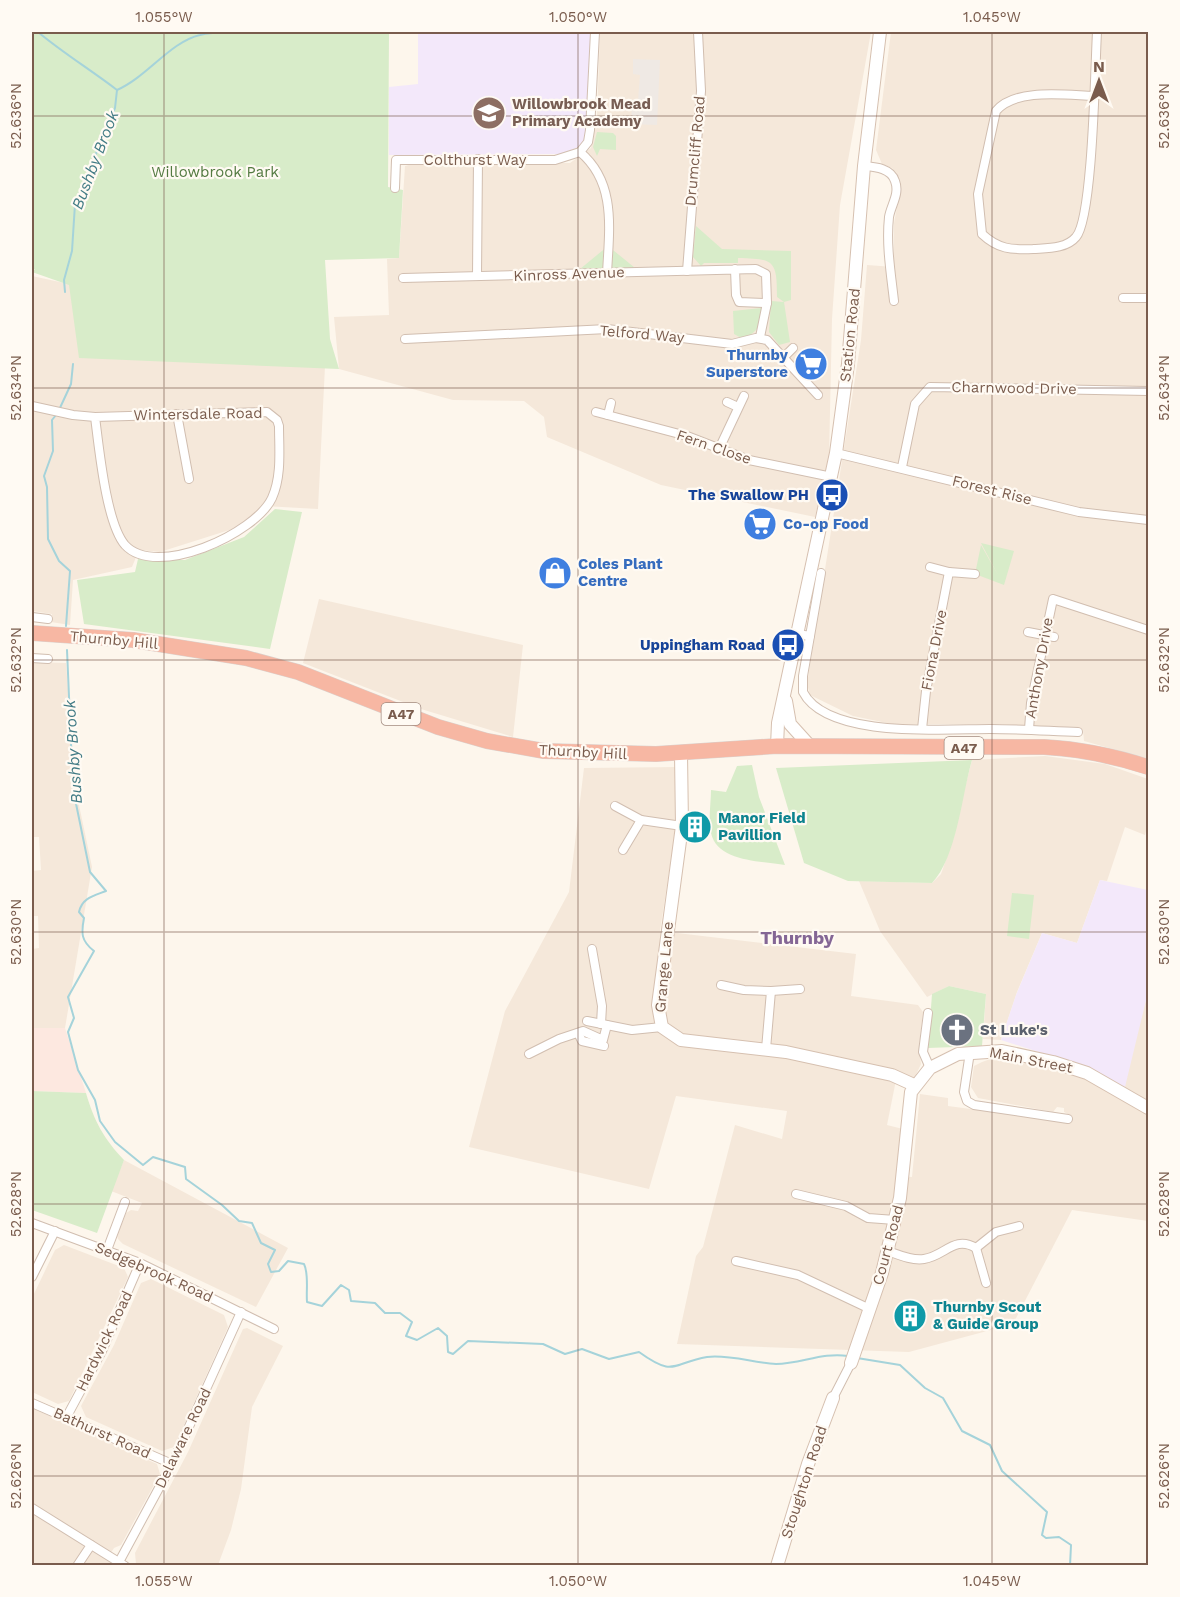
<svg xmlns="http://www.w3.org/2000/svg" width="1180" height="1597" viewBox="0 0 1180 1597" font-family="'Work Sans',sans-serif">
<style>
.residential{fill:#f5e8da}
.commercial{fill:#fde8e0}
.industrial{fill:#efe9e4}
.education{fill:#f3e8fa}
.green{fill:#d8ecc9}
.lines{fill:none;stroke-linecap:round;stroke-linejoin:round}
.stream{stroke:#a5d3da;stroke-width:2}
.street-casing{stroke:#d1beb0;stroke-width:10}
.secondary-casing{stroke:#d6c0b0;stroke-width:14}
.highway-casing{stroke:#dad1cd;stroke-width:16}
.street{stroke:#fff;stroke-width:8}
.secondary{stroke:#fff;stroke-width:12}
.highway{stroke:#f7b7a3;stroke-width:15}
.ticks{fill:none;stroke:#7a5c4d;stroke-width:1.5;stroke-opacity:0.45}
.labels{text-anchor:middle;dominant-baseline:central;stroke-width:4.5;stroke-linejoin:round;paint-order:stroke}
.shield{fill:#fffaf3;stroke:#a28b7f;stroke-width:1.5}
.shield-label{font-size:14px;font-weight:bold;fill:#7a5c4d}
.education-label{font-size:15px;font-weight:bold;fill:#785e54;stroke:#fffaf3;text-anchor:start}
.street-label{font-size:15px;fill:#7a5c4d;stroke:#fffaf3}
.park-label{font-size:15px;fill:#537a41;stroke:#fffaf3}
.shop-label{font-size:15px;font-weight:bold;fill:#366cbe;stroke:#fffaf3;text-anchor:start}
.transit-label{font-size:15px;font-weight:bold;fill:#164399;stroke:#fffaf3;text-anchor:end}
.culture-label{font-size:15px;font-weight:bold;fill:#0d838f;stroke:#fffaf3;text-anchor:start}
.worship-label{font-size:15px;font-weight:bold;fill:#5b616d;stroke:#fffaf3;text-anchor:start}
.water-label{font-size:16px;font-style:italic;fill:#437c86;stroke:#fffaf3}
.quarter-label{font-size:18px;font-weight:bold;fill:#846695;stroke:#fffaf3}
.neatline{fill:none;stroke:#7a5c4d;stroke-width:2}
.ticks-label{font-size:15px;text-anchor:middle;fill:#7a5c4d}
</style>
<rect width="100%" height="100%" fill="#fdf6ec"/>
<g class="residential">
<polygon points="600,32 871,32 840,205 832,319 829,458 815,517 661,485 547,437 544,417 524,401 453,400 339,369 334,317 389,315 387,259 399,258 405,166 416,163 570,163 591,148 597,115"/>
<polygon points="891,32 1148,32 1148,759 1084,741 1083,730 1001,724 892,724 853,716 810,695 807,684 861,340 867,265 894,267 894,223 901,186 899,177 892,168 882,164 876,150"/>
<polygon points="32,276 69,284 325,366 318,509 264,506 242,526 160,552 139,550 132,567 73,580 70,625 51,622 52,614 32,611"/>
<polygon points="319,599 523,645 513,737 421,709 303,663"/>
<polygon points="32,662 66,663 75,786 92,867 65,1028 32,1028 32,949 39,948 38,916 32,916 32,871 41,870 39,837 32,837"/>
<polygon points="1045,756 1105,764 1148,779 1148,823 1145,835 1125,827 1107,881 1100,880 1077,943 1042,933 1017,992 1001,1040 983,1039 986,994 949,986 927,997 880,931 859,881 932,883 941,874 948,854 972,760"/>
<polygon points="679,767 678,813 660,931 856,954 851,996 918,1005 923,1012 919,1047 921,1064 914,1079 897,1075 887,1125 903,1129 898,1176 912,1177 920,1094 948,1098 948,1106 1069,1122 1070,1115 1064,1112 1064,1108 1057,1107 1053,1112 978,1098 971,1087 974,1066 982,1062 999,1056 1054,1069 1090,1080 1120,1098 1148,992 1148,1221 1072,1210 1013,1324 909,1352 677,1344 696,1256 703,1247 735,1125 782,1139 787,1111 676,1096 649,1189 469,1147 505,1011 569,892 584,768"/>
<polygon points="124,1160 288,1248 256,1307 123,1244 118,1239 117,1236 126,1213 131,1210 138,1211 142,1203 111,1191"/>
<polygon points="64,1245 124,1268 128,1277 69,1401 58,1404 32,1392 32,1298 55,1250"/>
<polygon points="151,1279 224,1315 228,1327 174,1447 162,1451 86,1417 81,1406 114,1345 141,1283"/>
<polygon points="247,1328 283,1346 252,1407 241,1489 231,1530 218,1565 139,1565 136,1564 135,1553 188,1452 243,1329"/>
<polygon points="32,1408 157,1464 160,1474 121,1545 114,1548 106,1560 114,1565 32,1566"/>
</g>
<polygon class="commercial" points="32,1028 65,1028 86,1093 32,1091"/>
<polygon class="industrial" points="633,59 660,60 657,125 631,124 632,102 638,101 640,75 633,74"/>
<g class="education">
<polygon points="418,32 592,32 587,139 579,147 560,154 389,155 389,87 418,84"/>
<polygon points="1100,880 1148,890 1148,992 1125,1087 1089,1068 1001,1040 1016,995 1042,933 1077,943"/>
</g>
<g class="green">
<polygon points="32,32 399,32 389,33 388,187 403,190 399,258 325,260 330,339 339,369 79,358 69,285 32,272 35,269 32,269"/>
<polygon points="597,132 613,133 616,136 616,150 600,149 597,156 593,147"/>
<path d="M696,226L722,249L791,251V300L784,302L790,342L779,345L769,332L771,301L784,302L777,297C777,260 774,259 738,258V263H704L701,266L693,257Z"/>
<polygon points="608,246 640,272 574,274"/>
<path d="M761,308C764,322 757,333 743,339L734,334L733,311Z"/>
<polygon points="275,509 302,512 270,649 84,624 77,580 135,572 138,559 185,560 244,537"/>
<polygon points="981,543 1014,551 1004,585 975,574 981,545 998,575"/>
<path d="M972,760C962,794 957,857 932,883L848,881L804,863L776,768Z"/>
<path d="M752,765L759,797L785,865C762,861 717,862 711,833C708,820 711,803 711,790L726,792L737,766Z"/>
<polygon points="1012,893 1034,895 1029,939 1007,936"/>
<polygon points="949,986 986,994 982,1046 928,1048 932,994"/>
<path d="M32,1091L86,1093C94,1121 104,1139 124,1160L97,1233L32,1210Z"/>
</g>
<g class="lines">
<g class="stream">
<path d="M38,32C63,53 91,70 117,90L115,108L75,204L72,251L64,280L65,292"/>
<path d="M117,90C147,77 170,42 200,35C214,31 232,33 247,32"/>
<polyline points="59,410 71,384 73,364"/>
<polyline points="56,415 52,420 53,451 44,476 47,487 48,539 59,561 70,571 66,626"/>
<path d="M67,650L73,789L90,872L106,891C93,896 82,898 79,912L84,918C81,933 81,941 94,951L68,997L74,1018L68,1032L78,1070L95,1100L100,1121L115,1142L143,1165L153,1157L185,1167L186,1179L222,1205L239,1221L252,1223L261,1243L275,1250L268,1264L271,1272L279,1271L288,1261L304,1264C309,1274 306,1290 307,1302L322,1306L341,1285L349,1290L351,1301L375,1303L385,1313H400L412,1322L406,1336L417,1340L438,1328L447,1336L448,1352L453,1354L468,1341L543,1344L565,1354L582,1349L609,1359L639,1352C675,1378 672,1363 707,1357C728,1354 754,1363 776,1364C801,1364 822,1352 848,1356"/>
<polyline points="857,1358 900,1365 925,1388 943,1398 962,1431 990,1445 1002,1471 1047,1512 1042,1535 1046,1538 1059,1537 1071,1545 1070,1566"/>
</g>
<defs>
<g id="street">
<path d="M595,32L590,130L588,142L580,152C617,183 609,230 607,274"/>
<path d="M1093,96C1065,95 1015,88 996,111L978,194L982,234C998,249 1011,250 1033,249C1047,248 1066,249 1076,237C1093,218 1095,65 1097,32"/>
<path d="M864,166C875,167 891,168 895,181C900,194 891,205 889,217C886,245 891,274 894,301"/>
<polyline points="395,188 396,160 555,160 580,152"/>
<polyline points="687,271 701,91 698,32"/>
<polyline points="477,276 478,159"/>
<polyline points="403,278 756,269 766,274 767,303 739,302 736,295 735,269"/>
<polyline points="1123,298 1148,298"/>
<polyline points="760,337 767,303"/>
<polyline points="405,339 607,329 732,344 756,338 767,340 818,395"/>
<polyline points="783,358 793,348"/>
<polyline points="727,402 738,407"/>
<path d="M32,406L73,415L95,417L267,412L277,420L279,426C279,449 282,476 272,498C255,534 156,579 125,545C106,523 99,447 95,417"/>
<polyline points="596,412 687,436 749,460 832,477"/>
<polyline points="177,414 189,479"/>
<polyline points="608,415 611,403"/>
<polyline points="719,449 744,396"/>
<polyline points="836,453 1079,512 1148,520"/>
<polyline points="902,467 915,404 930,387 1148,391"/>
<polyline points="930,567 949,572"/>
<polyline points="32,617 48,619"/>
<polyline points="1028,632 1054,637"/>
<polyline points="798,634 810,636 821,573"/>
<path d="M810,636L803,676V692C827,739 945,729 990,729C1019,729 1049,731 1078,732"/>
<polyline points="32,658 48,659"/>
<polyline points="922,729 926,691 949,572 975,574"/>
<polyline points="1029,729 1031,703 1053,599 1148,630"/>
<polyline points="615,806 641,820"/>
<polyline points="623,850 641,820 682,826"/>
<polyline points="592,949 602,1006 601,1024"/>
<polyline points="721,985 744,990 771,991 766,1049"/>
<polyline points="771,991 800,989"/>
<polyline points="928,1013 923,1052 930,1068"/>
<polyline points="587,1021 632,1030 662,1027"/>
<polyline points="578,1033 582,1041 604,1046"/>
<polyline points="970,1052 964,1092 967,1101 974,1105 1068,1119"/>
<polyline points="529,1054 559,1039 583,1031 603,1040 607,1025"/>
<polyline points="796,1194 846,1206 868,1218 895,1220"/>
<polyline points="32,1223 140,1263 274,1329"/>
<polyline points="976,1248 986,1283"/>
<polyline points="107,1250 125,1202"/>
<path d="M888,1251C899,1255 913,1261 924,1259C945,1256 954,1235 976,1248L996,1232L1019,1226"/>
<polyline points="736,1261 798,1275 870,1309"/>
<polyline points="32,1277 55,1231"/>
<polyline points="833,1398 851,1363"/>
<polyline points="32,1403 172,1464"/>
<polyline points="66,1418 102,1351 140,1263"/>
<polyline points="32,1508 125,1566"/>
<polyline points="119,1562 172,1464 241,1312"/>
<polyline points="77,1566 91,1545"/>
</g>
<g id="secondary">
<polyline points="786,701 790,724 809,745"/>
<polyline points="777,746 778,723 836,453 848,364 864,166 880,32"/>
<polyline points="681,753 682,826 658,1005 662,1027 681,1040 786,1052 892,1075 914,1085"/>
<polyline points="851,1363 882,1273 900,1198 911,1092 930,1068 958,1054 1002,1051 1053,1062 1087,1073 1148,1108"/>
<polyline points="777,1566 808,1464 833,1398"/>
</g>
<path id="highway" d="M32,633L133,640L246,658L298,672L438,727L487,741L544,751L656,754L777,746L1044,747C1081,749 1114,756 1148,767"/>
</defs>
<use href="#street" class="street-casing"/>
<use href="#secondary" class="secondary-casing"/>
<use href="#highway" class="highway-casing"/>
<use href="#street" class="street"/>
<use href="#secondary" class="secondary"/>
<use href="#highway" class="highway"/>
</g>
<path class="ticks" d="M164,32V1566M578,32V1566M992,32V1566M32,116H1148M32,388H1148M32,660H1148M32,932H1148M32,1204H1148M32,1476H1148"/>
<defs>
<symbol id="school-disc" viewBox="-11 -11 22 22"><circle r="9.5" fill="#8d6e63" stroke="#fffaf3"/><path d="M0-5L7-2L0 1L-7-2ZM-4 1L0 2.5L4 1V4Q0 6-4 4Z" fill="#fff"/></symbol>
<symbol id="supermarket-disc" viewBox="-11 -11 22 22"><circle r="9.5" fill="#3f7fe0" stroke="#fffaf3"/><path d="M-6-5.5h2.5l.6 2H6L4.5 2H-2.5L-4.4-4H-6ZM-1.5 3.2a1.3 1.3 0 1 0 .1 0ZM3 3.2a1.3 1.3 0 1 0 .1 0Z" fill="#fff"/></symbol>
<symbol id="bus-disc" viewBox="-11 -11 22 22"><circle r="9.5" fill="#1a4fb4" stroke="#fffaf3"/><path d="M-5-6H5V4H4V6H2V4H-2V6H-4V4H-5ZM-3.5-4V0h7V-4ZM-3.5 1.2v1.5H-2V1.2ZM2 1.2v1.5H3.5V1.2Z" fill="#fff"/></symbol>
<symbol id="shop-disc" viewBox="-11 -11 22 22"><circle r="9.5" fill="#3f7fe0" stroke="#fffaf3"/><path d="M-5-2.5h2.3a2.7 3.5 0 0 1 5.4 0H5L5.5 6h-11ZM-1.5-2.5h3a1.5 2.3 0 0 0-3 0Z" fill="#fff"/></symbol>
<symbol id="building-disc" viewBox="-11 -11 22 22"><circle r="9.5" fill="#0f9aa8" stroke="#fffaf3"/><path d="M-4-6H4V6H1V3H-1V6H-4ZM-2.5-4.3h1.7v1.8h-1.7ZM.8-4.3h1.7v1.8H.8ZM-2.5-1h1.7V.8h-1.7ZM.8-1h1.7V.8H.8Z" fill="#fff"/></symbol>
<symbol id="church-disc" viewBox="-11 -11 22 22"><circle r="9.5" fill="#6b7280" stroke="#fffaf3"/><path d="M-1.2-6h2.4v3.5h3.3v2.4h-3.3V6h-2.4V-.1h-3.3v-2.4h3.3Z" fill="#fff"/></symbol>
</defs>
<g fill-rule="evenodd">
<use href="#school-disc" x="470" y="94" width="38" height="38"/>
<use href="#supermarket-disc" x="792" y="345" width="38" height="38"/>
<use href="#bus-disc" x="813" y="476" width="38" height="38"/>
<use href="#supermarket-disc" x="741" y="505" width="38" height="38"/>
<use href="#shop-disc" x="536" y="554" width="38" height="38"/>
<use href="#bus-disc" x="769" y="626" width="38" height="38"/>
<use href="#building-disc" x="676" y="808" width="38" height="38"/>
<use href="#church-disc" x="938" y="1011" width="38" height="38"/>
<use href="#building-disc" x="891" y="1297" width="38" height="38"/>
</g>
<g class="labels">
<g class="shield">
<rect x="381.5" y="703" width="39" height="22" rx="4.5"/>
<rect x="944.5" y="737" width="39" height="22" rx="4.5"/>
</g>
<g class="shield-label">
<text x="401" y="714">A47</text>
<text x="964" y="748">A47</text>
</g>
<g class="education-label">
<text x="512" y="104">Willowbrook Mead<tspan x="512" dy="17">Primary Academy</tspan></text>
</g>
<g class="street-label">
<text transform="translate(695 151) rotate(-85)">Drumcliff Road</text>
<text x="475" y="160">Colthurst Way</text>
<text transform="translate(569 274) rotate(-2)">Kinross Avenue</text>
<text transform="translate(642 334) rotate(5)">Telford Way</text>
<text transform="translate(850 335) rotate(-84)">Station Road</text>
<text transform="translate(1014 388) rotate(1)">Charnwood Drive</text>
<text transform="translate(198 414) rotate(-1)">Wintersdale Road</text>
<text transform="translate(714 447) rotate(19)">Fern Close</text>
<text transform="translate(992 490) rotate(14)">Forest Rise</text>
<text transform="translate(114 640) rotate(5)">Thurnby Hill</text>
<text transform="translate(934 650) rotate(-79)">Fiona Drive</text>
<text transform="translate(1039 668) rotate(-80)">Anthony Drive</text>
<text transform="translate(583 752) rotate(3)">Thurnby Hill</text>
<text transform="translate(664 967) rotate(-85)">Grange Lane</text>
<text transform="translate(1031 1060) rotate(11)">Main Street</text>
<text transform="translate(888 1245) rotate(-75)">Court Road</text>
<text transform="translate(154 1272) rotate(24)">Sedgebrook Road</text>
<text transform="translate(104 1341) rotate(-64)">Hardwick Road</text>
<text transform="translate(102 1433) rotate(24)">Bathurst Road</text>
<text transform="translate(183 1438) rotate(-64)">Delaware Road</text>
<text transform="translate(804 1482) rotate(-72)">Stoughton Road</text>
</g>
<g class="park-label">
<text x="215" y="172">Willowbrook Park</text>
</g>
<g class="shop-label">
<text x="788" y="355" text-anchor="end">Thurnby<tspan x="788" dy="17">Superstore</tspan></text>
<text x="783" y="524">Co-op Food</text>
<text x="578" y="564">Coles Plant<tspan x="578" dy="17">Centre</tspan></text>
</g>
<g class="transit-label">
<text x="809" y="495">The Swallow PH</text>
<text x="765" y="645">Uppingham Road</text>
</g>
<g class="culture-label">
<text x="718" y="818">Manor Field<tspan x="718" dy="17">Pavillion</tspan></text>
<text x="933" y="1307">Thurnby Scout<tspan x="933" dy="17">&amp; Guide Group</tspan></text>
</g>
<g class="worship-label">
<text x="980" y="1030">St Luke's</text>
</g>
<g class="water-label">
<text transform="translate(95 160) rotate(-69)">Bushby Brook</text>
<text transform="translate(73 752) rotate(-94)">Bushby Brook</text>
</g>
<g class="quarter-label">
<text x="797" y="937">Thurnby</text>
</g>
</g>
<rect width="1180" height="1597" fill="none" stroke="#fffaf3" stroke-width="66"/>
<g transform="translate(1099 81)" stroke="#fffaf3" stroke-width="4.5" paint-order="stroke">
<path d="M0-4.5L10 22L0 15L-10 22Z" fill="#7a5c4d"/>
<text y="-9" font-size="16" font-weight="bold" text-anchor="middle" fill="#7a5c4d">N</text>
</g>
<rect x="33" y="33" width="1114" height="1531" class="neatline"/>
<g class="ticks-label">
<text x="164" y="22">1.055°W</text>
<text x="578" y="22">1.050°W</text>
<text x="992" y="22">1.045°W</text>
<text transform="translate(16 116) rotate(-90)" y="5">52.636°N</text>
<text transform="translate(1164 116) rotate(-90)" y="5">52.636°N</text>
<text transform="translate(16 388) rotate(-90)" y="5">52.634°N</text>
<text transform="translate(1164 388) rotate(-90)" y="5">52.634°N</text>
<text transform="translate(16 660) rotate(-90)" y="5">52.632°N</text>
<text transform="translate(1164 660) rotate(-90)" y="5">52.632°N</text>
<text transform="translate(16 932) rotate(-90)" y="5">52.630°N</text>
<text transform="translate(1164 932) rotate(-90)" y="5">52.630°N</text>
<text transform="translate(16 1204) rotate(-90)" y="5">52.628°N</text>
<text transform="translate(1164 1204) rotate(-90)" y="5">52.628°N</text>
<text transform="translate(16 1476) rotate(-90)" y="5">52.626°N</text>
<text transform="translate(1164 1476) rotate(-90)" y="5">52.626°N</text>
<text x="164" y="1586">1.055°W</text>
<text x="578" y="1586">1.050°W</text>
<text x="992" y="1586">1.045°W</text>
</g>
</svg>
